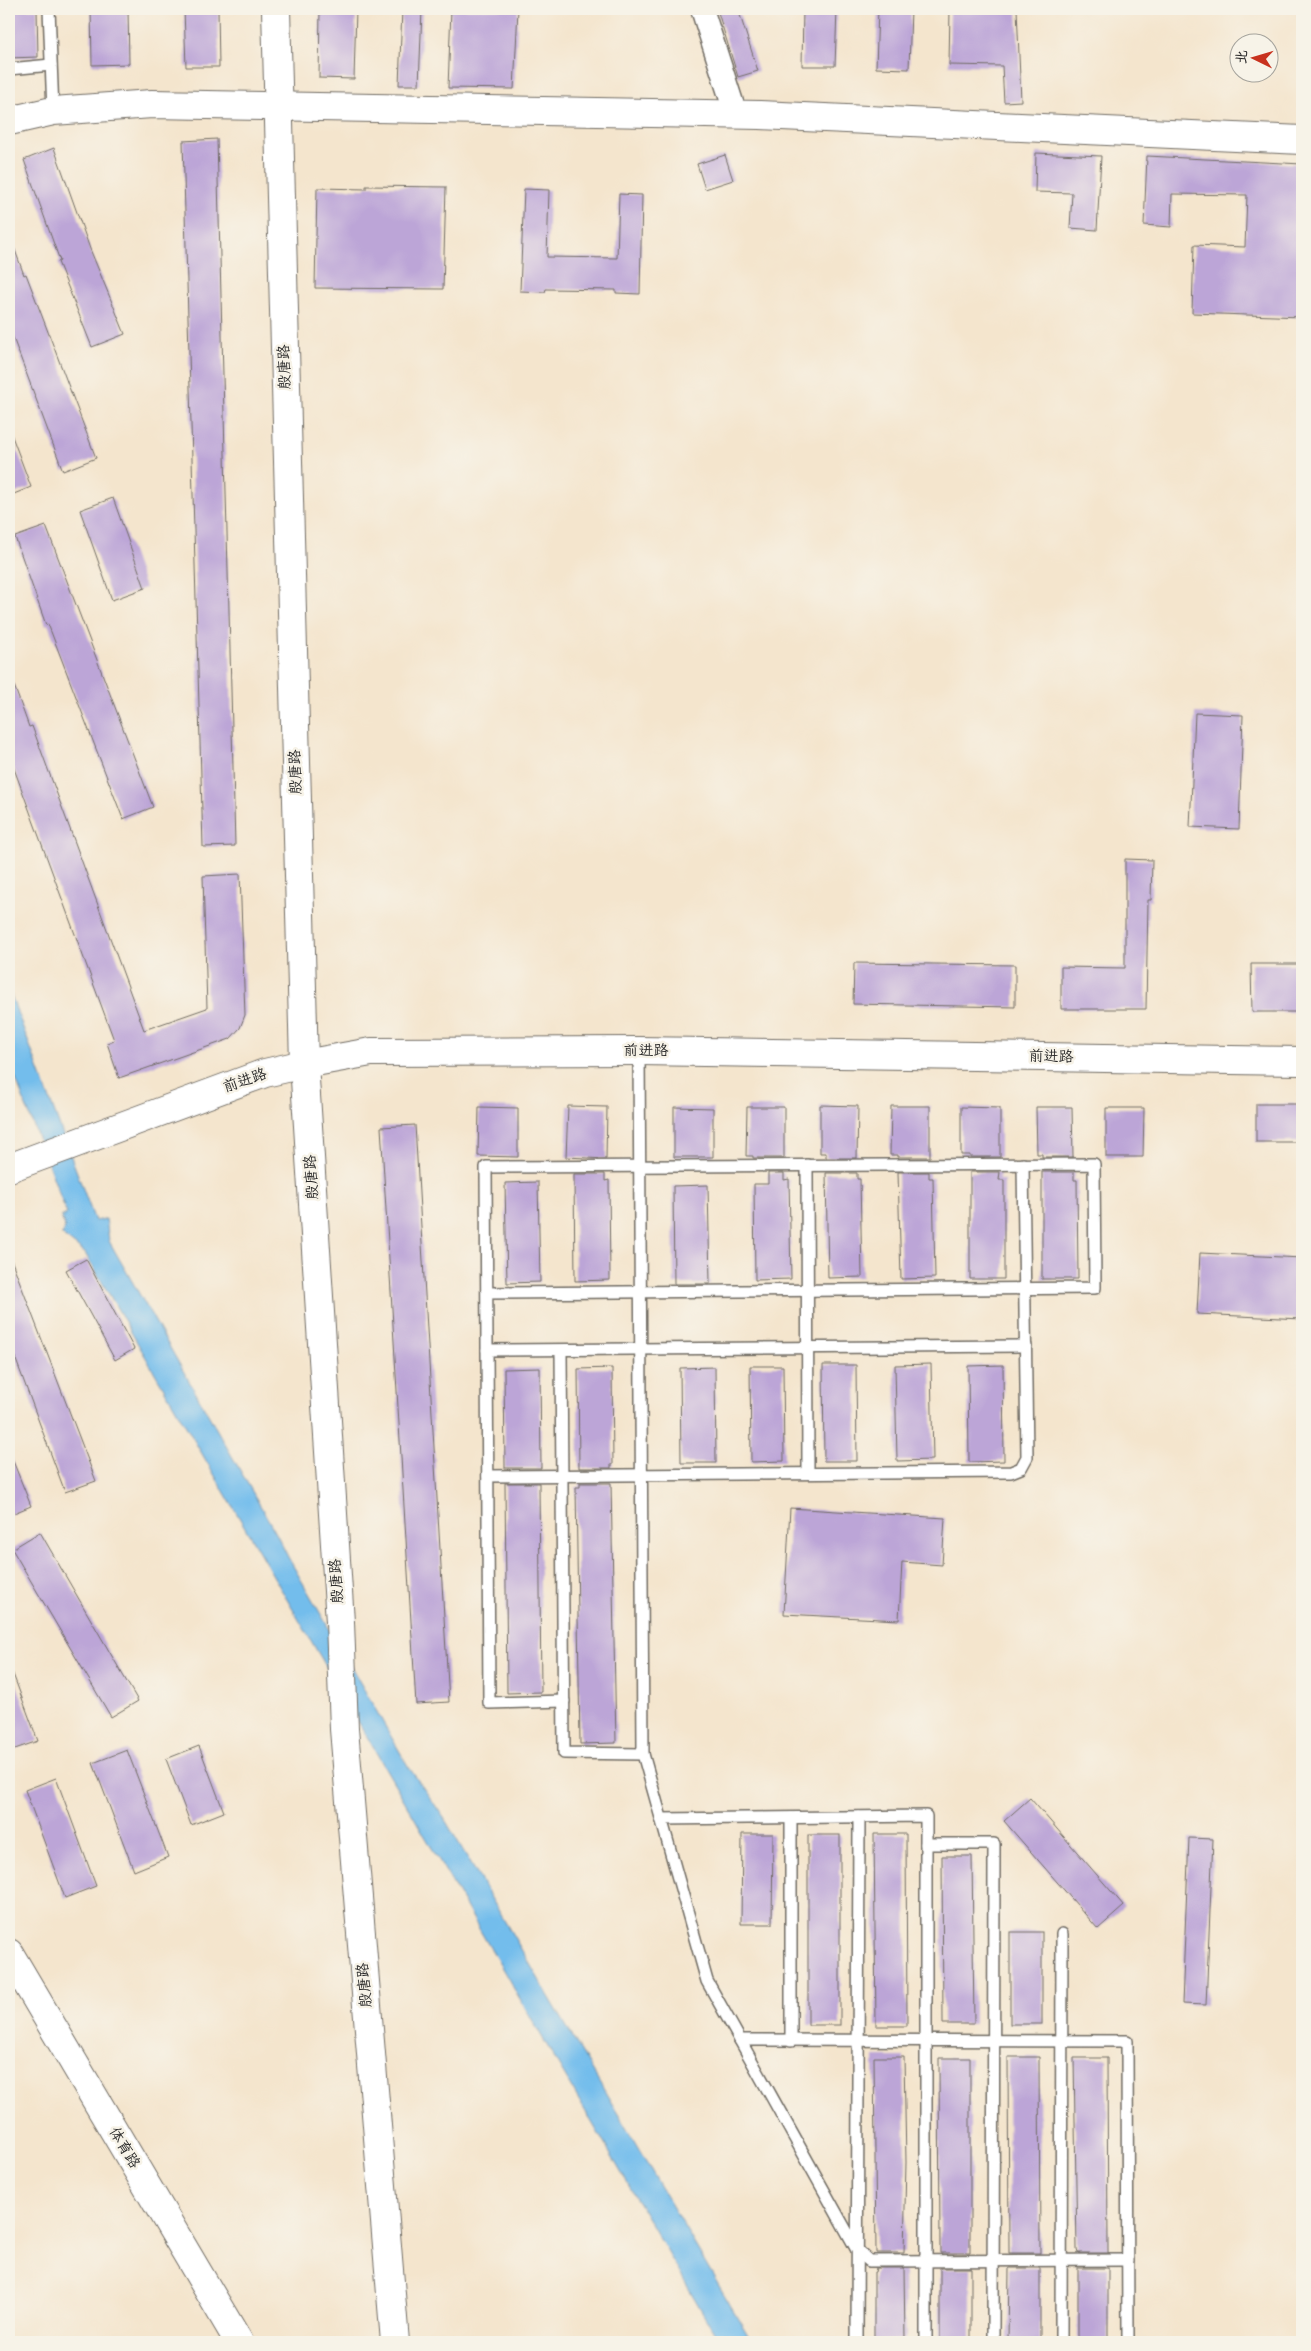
<svg xmlns="http://www.w3.org/2000/svg" width="1311" height="2351" viewBox="0 0 1311 2351" font-family="Mynerve,'LXGW WenKai TC',sans-serif">
<style>
.water{fill:#73bdec;stroke:#4f748c}
.building{fill:#bca5d7}
.lines{fill:none;stroke-linecap:round;stroke-linejoin:round}
.lane-casing{stroke:#716c64;stroke-width:14}
.street-casing{stroke:#716c64;stroke-width:25}
.secondary-casing{stroke:#716c64;stroke-width:30}
.lane{stroke:#fff;stroke-width:11}
.street{stroke:#fff;stroke-width:22}
.secondary{stroke:#fff;stroke-width:28}
.labels{text-anchor:middle;dominant-baseline:central;stroke-width:5;stroke-linejoin:round;paint-order:stroke}
.street-label{font-size:15px;fill:#2b2b2b;stroke:#f7f3e8}
</style>
<rect width="100%" height="100%" fill="#f7f3e8"/>
<filter id="ink" filterUnits="userSpaceOnUse"><feTurbulence type="fractalNoise" baseFrequency=".02" numOctaves="2"/><feDisplacementMap in="SourceGraphic" scale="10" xChannelSelector="R" yChannelSelector="G"/><feConvolveMatrix kernelMatrix="1 2 1 2 8 2 1 2 1" color-interpolation-filters="sRGB"/></filter>
<filter id="wash" filterUnits="userSpaceOnUse"><feTurbulence type="fractalNoise" baseFrequency=".0096" numOctaves="4" result="noise"/><feDisplacementMap in="SourceGraphic" scale="20" xChannelSelector="R" yChannelSelector="G"/><feGaussianBlur stdDeviation="1.12" result="paint"/><feColorMatrix in="noise" values="0 0 0 0 0 0 0 0 0 0 0 0 0 0 0 0 0 1.4 0 .05"/><feComposite in="paint" operator="in"/></filter>
<g filter="url(#wash)">
<rect width="100%" height="100%" fill="#f4e5cd"/>
<polygon class="water" points="9,990 95,1221 106,1219 109,1241 277,1535 288,1557 408,1766 444,1818 752,2342 720,2342 85,1253 62,1235 65,1228 61,1217 67,1214 9,1061"/>
<g id="blocks">
<g class="building">
<polygon points="9,9 37,9 38,57 9,58"/>
<polygon points="91,9 128,9 129,64 92,65"/>
<polygon points="184,9 218,9 219,67 186,67"/>
<polygon points="320,9 356,9 354,79 319,78"/>
<polygon points="402,9 422,9 419,85 399,85"/>
<polygon points="451,9 518,9 514,89 448,88"/>
<polygon points="717,9 738,9 758,71 738,77"/>
<polygon points="803,9 837,9 835,66 802,66"/>
<polygon points="878,9 911,9 909,69 876,68"/>
<polygon points="950,9 1017,9 1021,101 1004,102 1002,66 949,65"/>
<polygon points="217,139 235,846 203,847 183,141"/>
<polygon points="54,148 90,249 125,334 92,347 58,262 60,261 24,160"/>
<polygon points="1036,153 1101,156 1097,230 1070,228 1072,193 1035,192"/>
<polygon points="725,155 733,180 705,189 697,164"/>
<polygon points="1147,156 1302,164 1302,317 1192,313 1194,245 1245,247 1247,195 1172,194 1171,227 1144,225"/>
<polygon points="366,186 446,187 443,289 315,288 317,188 366,189"/>
<polygon points="524,189 549,190 547,257 617,258 619,194 642,195 640,294 616,293 616,290 546,289 545,292 520,291"/>
<polygon points="9,239 11,239 24,275 26,274 96,458 63,471 9,327"/>
<polygon points="10,431 31,487 9,496 9,432"/>
<polygon points="113,498 145,588 112,600 80,510"/>
<polygon points="46,526 153,807 123,819 48,624 46,625 15,537"/>
<polygon points="9,677 11,677 29,727 32,726 144,1030 207,1008 203,876 240,874 245,1015 240,1028 230,1039 119,1078 107,1043 114,1040 9,755"/>
<polygon points="1195,713 1243,715 1239,829 1190,827"/>
<polygon points="1125,859 1152,860 1151,900 1148,900 1146,1009 1061,1009 1061,967 1125,968"/>
<polygon points="854,963 1015,965 1015,1007 853,1004"/>
<polygon points="1251,964 1302,964 1302,1012 1252,1012"/>
<rect x="1256" y="1104" width="46" height="38"/>
<polygon points="820,1105 858,1106 857,1158 826,1158 826,1153 820,1153"/>
<polygon points="568,1106 607,1107 606,1159 566,1157"/>
<polygon points="891,1106 930,1106 930,1157 898,1157 898,1155 890,1155"/>
<polygon points="479,1107 518,1108 518,1157 478,1156"/>
<polygon points="674,1107 713,1108 713,1157 674,1157"/>
<polygon points="747,1107 784,1107 784,1158 753,1158 753,1156 746,1156"/>
<polygon points="961,1107 1000,1108 1000,1157 970,1157 970,1155 961,1155"/>
<polygon points="1036,1107 1072,1107 1073,1157 1042,1157 1042,1154 1037,1154"/>
<polygon points="1106,1108 1144,1108 1143,1157 1106,1157"/>
<polygon points="415,1125 449,1702 416,1704 381,1127"/>
<polygon points="898,1172 929,1172 929,1178 933,1178 935,1278 901,1279"/>
<polygon points="970,1172 1000,1172 999,1180 1004,1180 1004,1279 970,1279"/>
<polygon points="1042,1172 1074,1172 1074,1180 1077,1180 1078,1279 1042,1279"/>
<polygon points="768,1173 784,1173 784,1180 789,1179 791,1279 755,1280 754,1184 768,1184"/>
<polygon points="826,1173 857,1173 857,1179 860,1179 862,1277 828,1278"/>
<polygon points="574,1174 605,1174 605,1181 609,1180 610,1280 575,1281"/>
<polygon points="538,1182 540,1282 507,1283 505,1183"/>
<polygon points="708,1185 710,1284 674,1284 673,1186"/>
<polygon points="1200,1253 1302,1258 1302,1319 1197,1314"/>
<polygon points="9,1254 96,1481 65,1492 9,1341"/>
<polygon points="86,1259 134,1349 115,1360 66,1270"/>
<polygon points="931,1364 933,1460 897,1461 895,1365"/>
<polygon points="823,1365 856,1365 857,1461 824,1461"/>
<polygon points="1003,1365 1004,1461 969,1462 968,1366"/>
<polygon points="750,1366 783,1366 784,1461 751,1462"/>
<polygon points="715,1367 716,1463 681,1463 680,1368"/>
<polygon points="540,1368 541,1468 505,1468 504,1369"/>
<polygon points="612,1368 613,1465 611,1465 611,1468 579,1468 578,1369"/>
<polygon points="9,1451 31,1506 9,1515"/>
<polygon points="505,1483 539,1483 541,1692 507,1693"/>
<polygon points="580,1483 611,1483 616,1743 580,1744 576,1487 580,1487"/>
<polygon points="790,1508 945,1518 942,1565 902,1562 899,1620 784,1614"/>
<polygon points="40,1532 138,1701 111,1717 12,1549"/>
<polygon points="10,1666 38,1741 9,1751 9,1667"/>
<polygon points="199,1746 224,1812 191,1825 166,1759"/>
<polygon points="127,1750 168,1857 134,1871 93,1763"/>
<polygon points="56,1778 96,1886 65,1898 25,1790"/>
<polygon points="1030,1798 1124,1906 1098,1929 1004,1821"/>
<polygon points="742,1834 773,1834 772,1924 741,1924"/>
<polygon points="874,1834 906,1834 907,2026 876,2026"/>
<rect x="808" y="1835" width="32" height="190"/>
<polygon points="1189,1838 1213,1839 1206,2005 1182,2004"/>
<polygon points="942,1856 972,1856 974,2024 943,2024"/>
<rect x="1010" y="1932" width="32" height="92"/>
<polygon points="874,2057 904,2057 906,2162 904,2253 876,2253"/>
<polygon points="1008,2057 1039,2057 1040,2253 1009,2253"/>
<polygon points="939,2058 970,2058 970,2253 940,2253"/>
<polygon points="1074,2058 1107,2058 1108,2253 1078,2253 1077,2250"/>
<polygon points="876,2268 904,2268 905,2340 874,2341 874,2272 875,2272"/>
<rect x="940" y="2268" width="31" height="74"/>
<polygon points="1009,2268 1040,2268 1040,2342 1008,2342"/>
<rect x="1078" y="2268" width="30" height="74"/>
</g>
</g>
</g>
<g filter="url(#ink)">
<use href="#blocks" fill-opacity="0" stroke="#716c64" stroke-width="1"/>
<g class="lines">
<defs>
<g id="lane">
<polyline points="49,9 53,111"/>
<polyline points="9,69 51,65"/>
<polyline points="639,1051 643,1754 707,1981 740,2040 1127,2041 1128,2342"/>
<polyline points="807,1165 808,1472"/>
<polyline points="487,1293 1095,1288 1094,1164 486,1167 489,1703 564,1701"/>
<polyline points="487,1350 1026,1346"/>
<polyline points="561,1351 564,1753 643,1754"/>
<polyline points="488,1476 1011,1472 1021,1468 1027,1457 1023,1164"/>
<polyline points="791,1818 791,2041"/>
<polyline points="661,1819 926,1816 926,2342"/>
<polyline points="926,1844 994,1844 993,2342"/>
<polyline points="740,2040 857,2250 869,2261 1128,2260"/>
<polyline points="857,2342 859,1817"/>
<polyline points="1061,2342 1062,1934"/>
</g>
<polyline id="street" points="702,9 736,115"/>
<g id="secondary">
<polyline points="276,9 304,1064 340,1622 344,1729 395,2342"/>
<polyline points="9,121 53,111 152,104 760,115 1302,140"/>
<polyline points="9,1168 265,1073 304,1064 371,1052 639,1051 1302,1061"/>
<polyline points="9,1953 239,2342"/>
</g>
</defs>
<use href="#lane" class="lane-casing"/>
<use href="#street" class="street-casing"/>
<use href="#secondary" class="secondary-casing"/>
<use href="#lane" class="lane"/>
<use href="#street" class="street"/>
<use href="#secondary" class="secondary"/>
</g>
</g>
<g class="labels">
<g class="street-label">
<text transform="translate(285 367) rotate(-92)">殷唐路</text>
<text transform="translate(296 772) rotate(-92)">殷唐路</text>
<text x="646" y="1051">前进路</text>
<text transform="translate(1051 1057) rotate(1)">前进路</text>
<text transform="translate(245 1081) rotate(-19)">前进路</text>
<text transform="translate(312 1177) rotate(-94)">殷唐路</text>
<text transform="translate(337 1581) rotate(-94)">殷唐路</text>
<text transform="translate(365 1985) rotate(-95)">殷唐路</text>
<text transform="translate(124 2148) rotate(59)">体育路</text>
</g>
</g>
<rect width="1311" height="2351" fill="none" stroke="#f7f3e8" stroke-width="30"/>
<g transform="translate(1254 58) rotate(275)"><circle r="24" fill="#f7f3e8" stroke="#a5a39c"/>
<path d="M0-4L9 19L0 12L-9 19Z" fill="#c8321e"/>
<text y="-8" font-size="14" font-weight="bold" text-anchor="middle" fill="#2b2b2b">北</text>
</g>
</svg>
